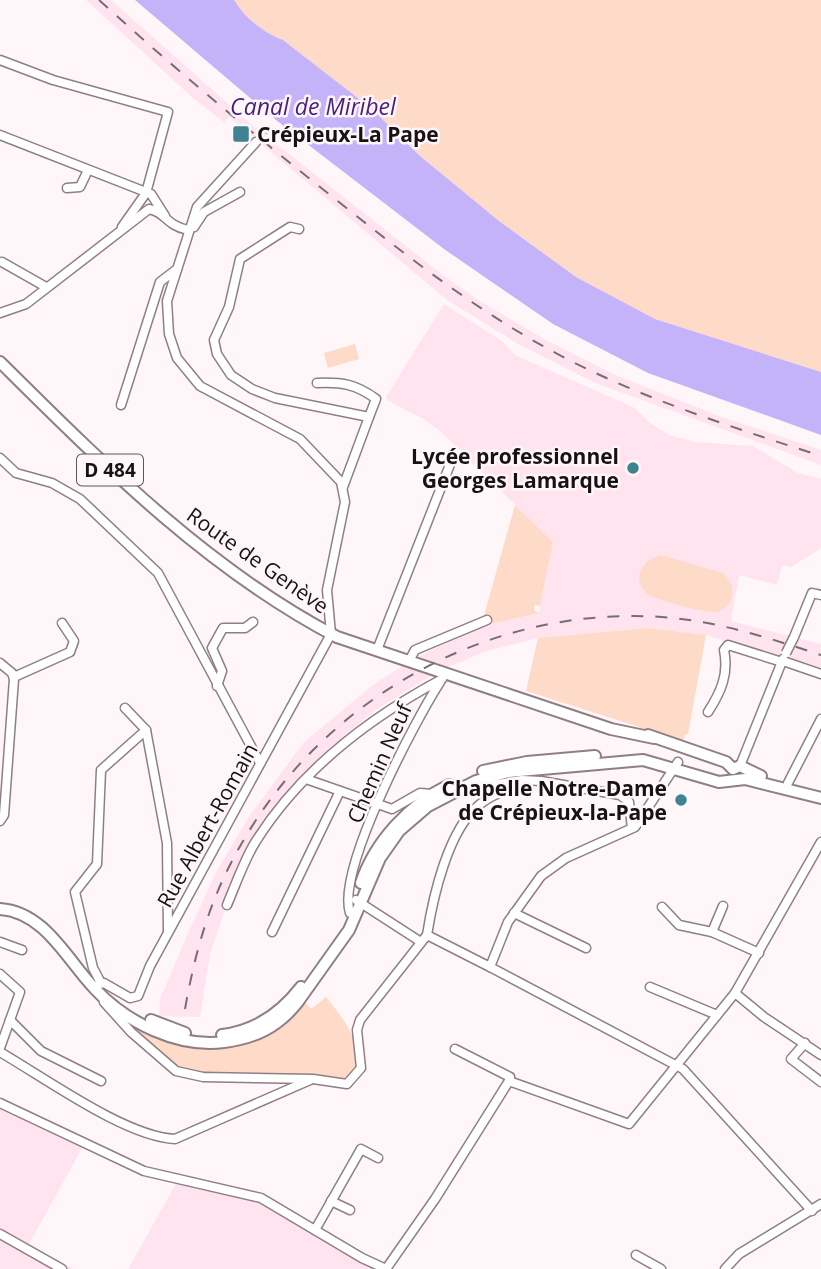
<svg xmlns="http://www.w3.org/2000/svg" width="821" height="1269" viewBox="0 0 821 1269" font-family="'Open Sans',sans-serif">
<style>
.built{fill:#ffe4ef}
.green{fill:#fedac9}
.water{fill:#c4b3f8}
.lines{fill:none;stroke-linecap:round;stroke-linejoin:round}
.minor-tunnel{stroke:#dcd4d7;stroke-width:8;stroke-dasharray:8 4;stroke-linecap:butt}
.minor-casing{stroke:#8f7f85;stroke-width:11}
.major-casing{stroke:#8f7f85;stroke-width:14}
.minor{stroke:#fff;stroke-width:8}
.major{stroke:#fff;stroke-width:10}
.rail{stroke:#766f72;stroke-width:2;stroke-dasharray:12 12;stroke-linecap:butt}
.minor-bridge-casing{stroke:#8f7f85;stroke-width:11;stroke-linecap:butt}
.minor-bridge{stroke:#fff;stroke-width:8}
.poi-dot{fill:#3e8390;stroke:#fef6f9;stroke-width:2.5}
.labels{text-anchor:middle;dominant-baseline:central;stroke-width:5;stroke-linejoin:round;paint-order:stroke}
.shield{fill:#fef6f9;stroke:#5d5659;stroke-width:2}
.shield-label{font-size:19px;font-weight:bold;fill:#181214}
.poi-label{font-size:21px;font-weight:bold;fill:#181214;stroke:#fef6f9;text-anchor:end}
.street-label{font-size:21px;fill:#181214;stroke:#fef6f9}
.water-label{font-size:23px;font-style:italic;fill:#461f81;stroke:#fef6f9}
</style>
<rect width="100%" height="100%" fill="#fef6f9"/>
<g class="built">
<polygon points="86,0 111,0 252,125 435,269 478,300 544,339 615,375 722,417 821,450 821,465 595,383 518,344 447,300 229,117 224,122 194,99"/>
<polygon points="444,304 502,341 515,355 635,408 650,423 669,435 695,442 753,446 798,473 821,479 821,548 791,567 782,565 777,585 739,575 731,621 821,644 821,672 706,635 648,628 538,638 487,651 448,667 418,657 485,625 539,613 553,542 442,433 425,420 387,400 386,397"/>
<polygon points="404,665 434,674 374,711 323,754 301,776 255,834 239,868 210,954 200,1017 159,1016 160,999 190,929 216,872 250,815 304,742 373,685"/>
<polygon points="0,1108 82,1148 29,1244 73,1269 0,1269"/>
<polygon points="177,1182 252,1198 336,1247 384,1269 128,1269"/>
</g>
<g class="green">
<path d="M234,0H821V372L655,319L576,277L499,221L420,156L372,109L283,40C263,32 246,19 234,0Z"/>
<polygon points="355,344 359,359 328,368 324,353"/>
<polygon points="515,505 553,542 540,606 535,605 534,610 539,613 485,625 483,619"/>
<path d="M660,555L723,573C730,580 734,587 732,597C730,604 723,610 717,612C710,614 655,600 649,595C630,580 641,562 660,555Z"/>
<polygon points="648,628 706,635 688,734 685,734 683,741 526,691 538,638"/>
<path d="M326,997C344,1020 362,1040 356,1071L346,1080L317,1075L198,1073L177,1068L112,1008L178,1044L235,1045L265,1036L286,1025L303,1000L311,1009Z"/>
</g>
<path class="water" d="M135,0H234C246,19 263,32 283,40L372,109L420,156L499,221L576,277L655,319L821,372V435L648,373L553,324L444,249L276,120Z"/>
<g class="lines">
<polyline class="minor-tunnel" points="256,142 268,127"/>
<defs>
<g id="minor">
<polyline points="0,60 53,80 168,112 146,193 122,227"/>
<polyline points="0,135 151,194 165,216"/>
<polyline points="67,188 80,187 88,170"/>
<polyline points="194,227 204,212 240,192"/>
<polyline points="299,229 290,227 240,259 229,307 214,340 217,354 231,375 252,389 275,398 369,417 343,487"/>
<polyline points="2,262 46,287"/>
<path d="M0,313L26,304L149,209C166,212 165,225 188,230"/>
<path d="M317,383C342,382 356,384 376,399L369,417"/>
<polyline points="121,405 160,282 177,269"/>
<polyline points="0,458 16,473 52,483 80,499 158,573 260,763"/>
<polyline points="794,637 812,593 821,595"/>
<polyline points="377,650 451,462"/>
<polyline points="409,661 415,650 487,620"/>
<polyline points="783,661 821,674"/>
<polyline points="0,663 12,673 14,679 4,815 0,821"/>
<polyline points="14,677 70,652 74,641 62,623"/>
<polyline points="217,686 222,671 212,648 223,628 245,628 253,622"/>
<path d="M708,712C721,692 729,674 724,650L728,645L782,662"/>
<polyline points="146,730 167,843 168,932"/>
<polyline points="740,766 783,659"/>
<polyline points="306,779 392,809 420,793 433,794"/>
<polyline points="788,783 821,719"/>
<polyline points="467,789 522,780 541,781 620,795 629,802 632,828"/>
<polyline points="356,900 421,942"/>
<path d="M227,905C236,884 244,860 256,841C301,770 369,718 442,679"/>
<polyline points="662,907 679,925 712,932 759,953"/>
<path d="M350,913C336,870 415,721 440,682"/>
<polyline points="514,913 586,948"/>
<polyline points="272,932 340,791"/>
<polyline points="712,932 723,906"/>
<path d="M427,935C433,897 448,830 479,805C493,793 511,789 528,783"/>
<polyline points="0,942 22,950"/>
<polyline points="490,967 683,1069 812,1211"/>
<polyline points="0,974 20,992 0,1048"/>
<polyline points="101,983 93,968 75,892 97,864 101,770 146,730 125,708"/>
<polyline points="99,984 104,983 130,998 138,996 150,966 331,634 327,590 345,502 341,482 300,439 200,386 177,358 169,334 167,301 197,207 256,142"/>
<polyline points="650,987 717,1015"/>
<polyline points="735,993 764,1017 821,1055"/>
<polyline points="104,1002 131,1032 176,1071 203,1077 313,1079 347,1084 361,1068 357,1030 360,1020 427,935 490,967 508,922 541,876 566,858 635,827 678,762"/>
<polyline points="10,1020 41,1051 101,1081"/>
<polyline points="805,1043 791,1059 821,1082"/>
<polyline points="455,1049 510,1077 509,1081 629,1124 735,993 821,842"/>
<path d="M0,1052C45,1078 126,1137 175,1139L310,1080"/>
<polyline points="0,1103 144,1171 261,1198 362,1258 386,1269"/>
<polyline points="331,1201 350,1210"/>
<polyline points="315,1230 361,1149 378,1158"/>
<polyline points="0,1234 62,1269"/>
<polyline points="636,1255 661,1269"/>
<polyline points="386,1269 435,1199 509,1081"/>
<polyline points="725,1269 739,1254 821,1204"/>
</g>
<g id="major">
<path d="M0,362C103,464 207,569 337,637L611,729L654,738"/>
<polyline points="648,735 726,762 733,769"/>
<polyline points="733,769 740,766 761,776"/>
<polyline points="483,771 527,762 595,756"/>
<path d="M361,883C375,841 410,804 449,785"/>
<path d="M0,909C45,912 67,960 95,989C127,1023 178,1048 224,1042C255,1038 278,1027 297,1003L349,930L380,858L399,831L428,806L476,781L508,772L643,760L719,782L745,779L821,798"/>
<polyline points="151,1020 185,1033"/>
<path d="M222,1035C255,1031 281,1013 301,987"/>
</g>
</defs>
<use href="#minor" class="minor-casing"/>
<use href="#major" class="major-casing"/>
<use href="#minor" class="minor"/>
<use href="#major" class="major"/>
<g class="rail">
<path d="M99,0C175,69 253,134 334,198C409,258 483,316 569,360C649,401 735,428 821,456"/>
<path d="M185,1009C194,958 207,909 231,863C312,704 484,605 662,617C717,621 769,638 821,655"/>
</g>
<defs>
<polyline id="minor-bridge" points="786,653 794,637"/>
</defs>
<use href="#minor-bridge" class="minor-bridge-casing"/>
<use href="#minor-bridge" class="minor-bridge"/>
</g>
<g class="poi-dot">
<rect x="232" y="125" width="18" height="18" rx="3.5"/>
<circle cx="633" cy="468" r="7"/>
<circle cx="681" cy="800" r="7"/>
</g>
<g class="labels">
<rect class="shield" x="77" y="454.5" width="66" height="31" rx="5"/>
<g class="shield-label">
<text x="110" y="470">D 484</text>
</g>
<g class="poi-label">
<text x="257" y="134" text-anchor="start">Crépieux-La Pape</text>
<text x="619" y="456">Lycée professionnel<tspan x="619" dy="24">Georges Lamarque</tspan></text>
<text x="667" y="788">Chapelle Notre-Dame<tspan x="667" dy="24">de Crépieux-la-Pape</tspan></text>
</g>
<g class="street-label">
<text transform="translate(258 560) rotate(35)">Route de Genève</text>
<text transform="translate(379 763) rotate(-66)">Chemin Neuf</text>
<text transform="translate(207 825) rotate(-61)">Rue Albert-Romain</text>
</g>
<g class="water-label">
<text x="313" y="106">Canal de Miribel</text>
</g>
</g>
</svg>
